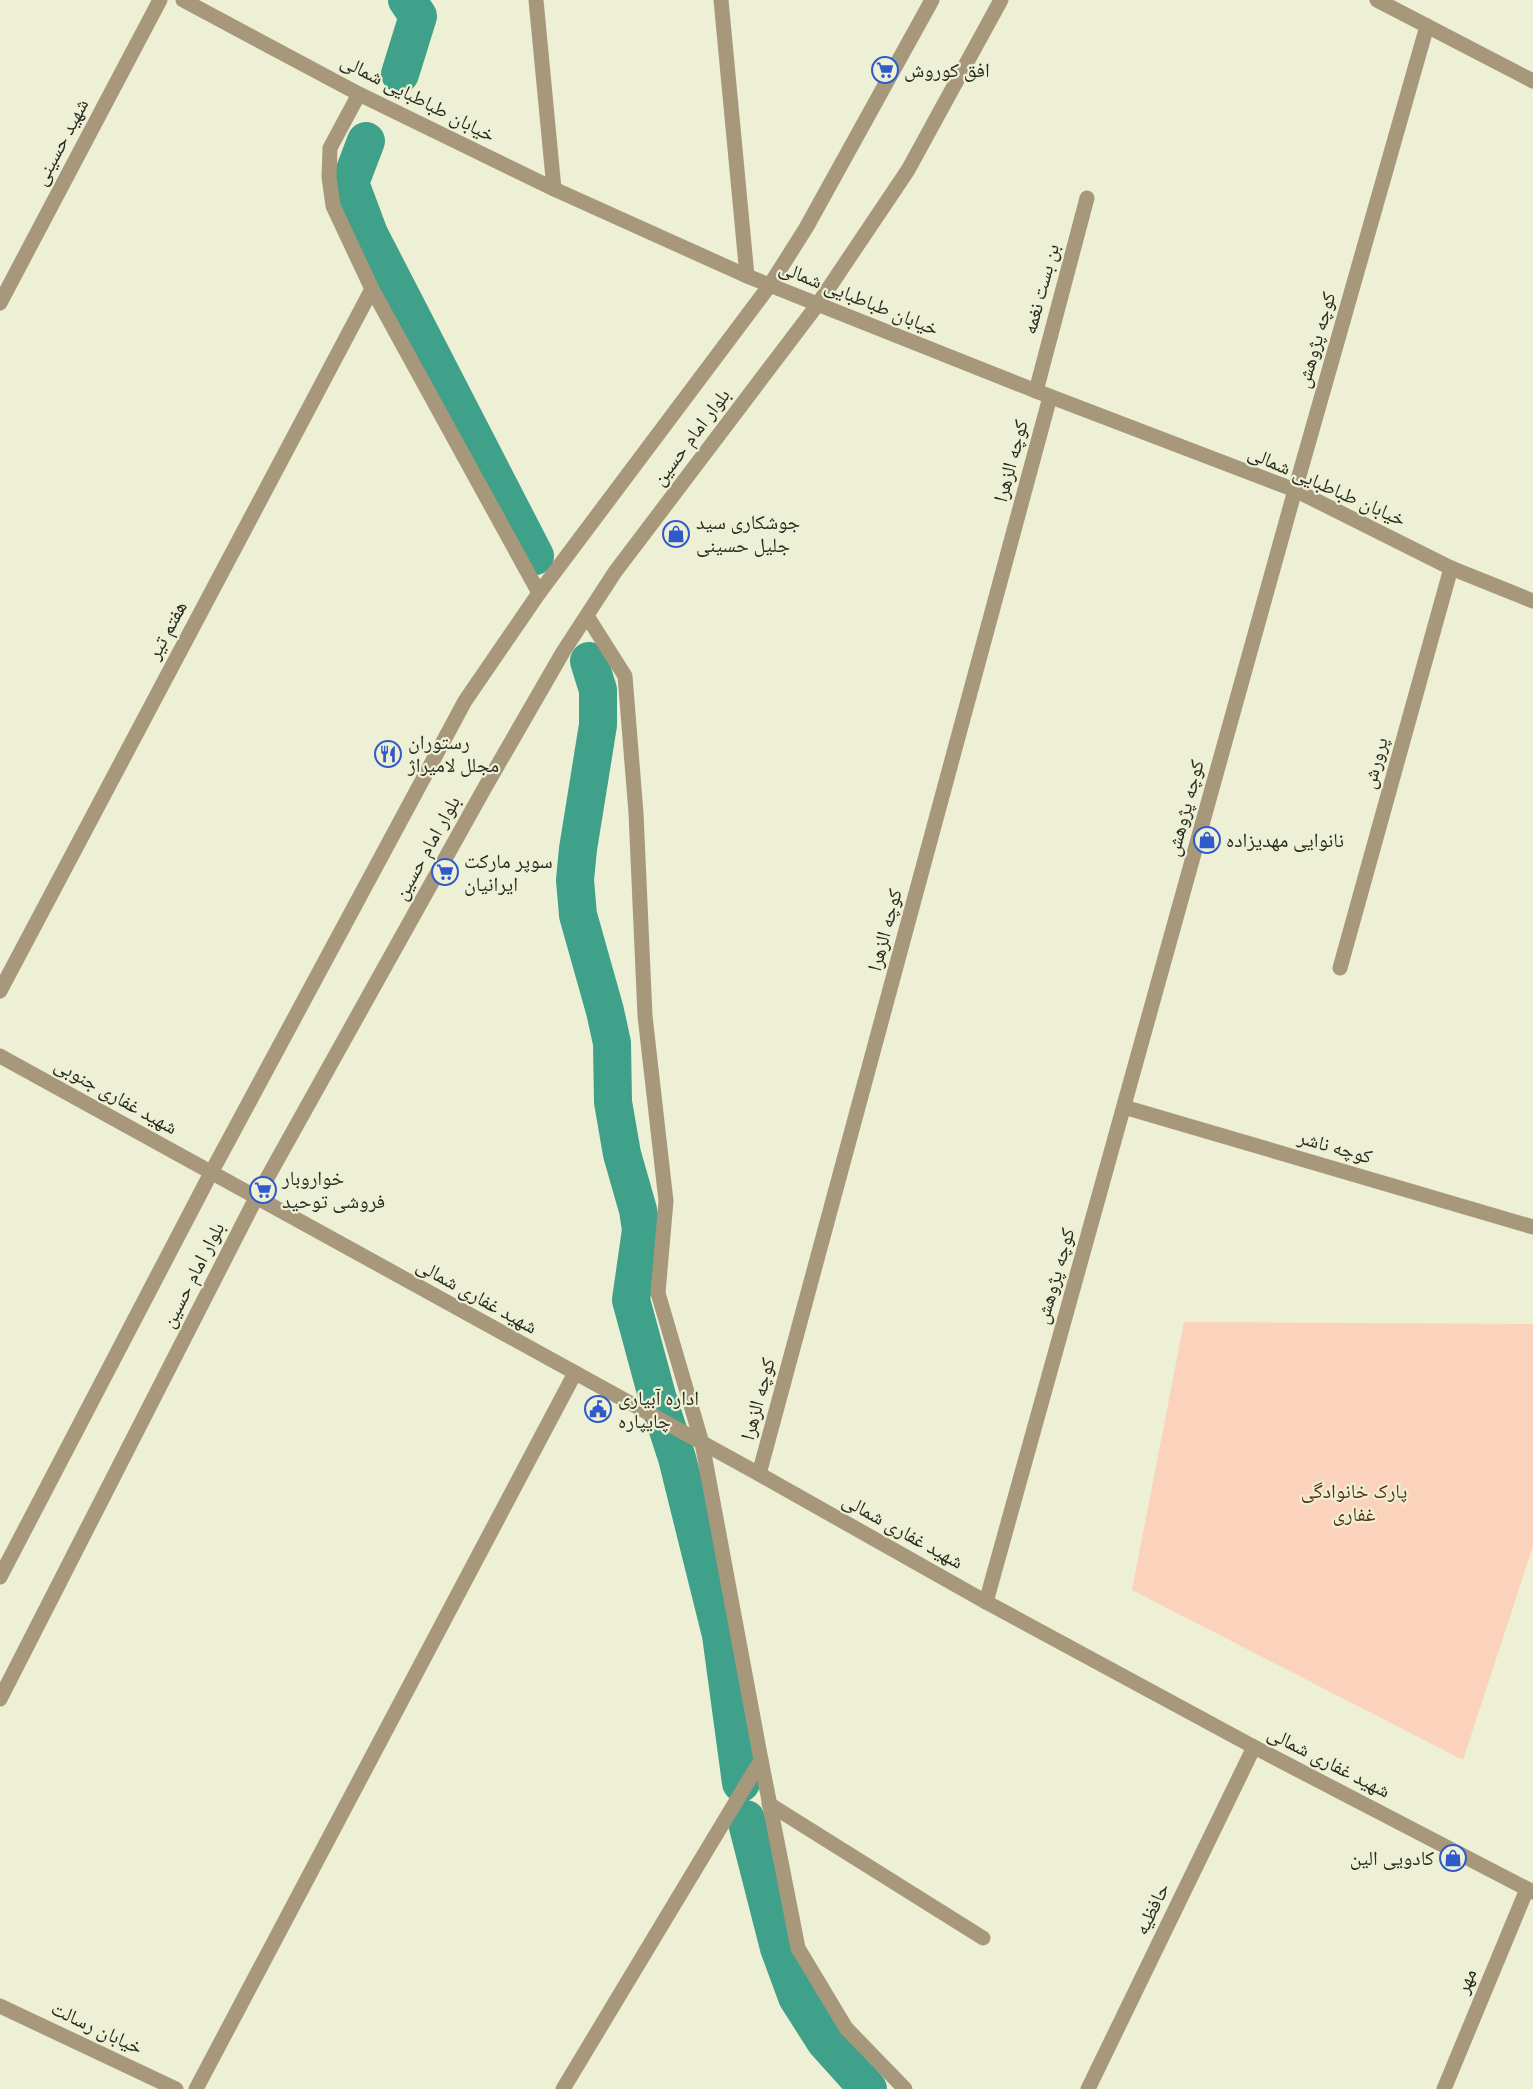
<svg xmlns="http://www.w3.org/2000/svg" width="1533" height="2089" viewBox="0 0 1533 2089" font-family="Karla,'Noto Naskh Arabic',sans-serif">
<style>
.green{fill:#fbd2bb}
.lines{fill:none;stroke-linecap:round;stroke-linejoin:round}
.canal{stroke:#3fa189;stroke-width:38}
.minor{stroke:#a8987b;stroke-width:15}
.tertiary{stroke:#a8987b;stroke-width:15}
.labels{text-anchor:middle;dominant-baseline:central;stroke-width:4.5;stroke-linejoin:round;paint-order:stroke}
.poi-label{font-size:20px;fill:#292a20;stroke:#edf0d5;text-anchor:start}
.street-label{font-size:20px;fill:#292a20;stroke:#edf0d5}
.park-label{font-size:20px;fill:#5a2d0f;stroke:#edf0d5}
</style>
<rect width="100%" height="100%" fill="#edf0d5"/>
<polygon class="green" points="1184,1322 1533,1324 1533,1546 1463,1760 1132,1590"/>
<g class="lines">
<g class="canal">
<polyline points="400,74 418,16 407,0"/>
<polyline points="366,141 350,183 369,234 535,556"/>
<polyline points="589,661 598,690 598,725 578,849 575,880 578,915 605,1011 612,1043 613,1102 622,1154 638,1210 641,1230 631,1300 657,1396 677,1458 721,1635 741,1783"/>
<polyline points="746,1819 779,1948 797,1997 825,2041 868,2089"/>
</g>
<g class="minor">
<polyline points="183,0 359,94 554,189 747,276 1036,391 1295,490 1451,568 1533,601"/>
<polyline points="536,0 554,189"/>
<polyline points="721,0 747,276"/>
<polyline points="359,94 330,148 329,177 333,206 372,289 539,593"/>
<polyline points="0,303 160,0"/>
<polyline points="1036,391 1087,198"/>
<polyline points="587,616 625,676 636,813 645,1016 666,1201 658,1293 702,1443 761,1760 798,1948 846,2028 905,2089"/>
<polyline points="1340,968 1451,568"/>
<polyline points="0,991 372,289"/>
<polyline points="0,1056 759,1474 986,1602 1254,1747 1533,1892"/>
<polyline points="1124,1107 1533,1227"/>
<polyline points="759,1474 1050,397"/>
<polyline points="986,1602 1295,490 1427,26"/>
<polyline points="769,1804 983,1938"/>
<polyline points="0,2006 176,2089"/>
<polyline points="196,2089 575,1373"/>
<polyline points="563,2089 761,1760"/>
<polyline points="1088,2089 1254,1747"/>
<polyline points="1444,2089 1527,1889"/>
</g>
<g class="tertiary">
<polyline points="1377,0 1533,81"/>
<polyline points="0,1577 211,1173 465,701 539,593 770,285 806,228 932,0"/>
<polyline points="0,1699 256,1198 484,789 563,652 615,572 818,304 908,170 1001,0"/>
</g>
</g>
<defs>
<symbol id="supermarket-ring" viewBox="-11 -11 22 22"><circle r="9.5" fill="#edf0d5" stroke="#3059c9" stroke-width="1.5"/><path d="M-6-5.5h2.5l.6 2H6L4.5 2H-2.5L-4.4-4H-6ZM-1.5 3.2a1.3 1.3 0 1 0 .1 0ZM3 3.2a1.3 1.3 0 1 0 .1 0Z" fill="#3059c9"/></symbol>
<symbol id="shop-ring" viewBox="-11 -11 22 22"><circle r="9.5" fill="#edf0d5" stroke="#3059c9" stroke-width="1.5"/><path d="M-5-2.5h2.3a2.7 3.5 0 0 1 5.4 0H5L5.5 6h-11ZM-1.5-2.5h3a1.5 2.3 0 0 0-3 0Z" fill="#3059c9"/></symbol>
<symbol id="restaurant-ring" viewBox="-11 -11 22 22"><circle r="9.5" fill="#edf0d5" stroke="#3059c9" stroke-width="1.5"/><path d="M-5-6h1v4h1v-4h1v4h1v-4h1v5L-1.5 .5V6h-2V.5L-5-1ZM5-6V6H3V1.5H1.5Q1.5-4 5-6Z" fill="#3059c9"/></symbol>
<symbol id="civic-ring" viewBox="-11 -11 22 22"><circle r="9.5" fill="#edf0d5" stroke="#3059c9" stroke-width="1.5"/><path d="M-.6-6.5H3V-4.5H.6V-3L4-1V1h2V6H-6V1h2V-1L-.6-3ZM-1.2 2.5V6h2.4V2.5Z" fill="#3059c9"/></symbol>
</defs>
<g fill-rule="evenodd">
<use href="#supermarket-ring" x="870" y="55" width="30" height="30"/>
<use href="#shop-ring" x="661" y="519" width="30" height="30"/>
<use href="#restaurant-ring" x="373" y="739" width="30" height="30"/>
<use href="#shop-ring" x="1192" y="825" width="30" height="30"/>
<use href="#supermarket-ring" x="430" y="857" width="30" height="30"/>
<use href="#supermarket-ring" x="248" y="1175" width="30" height="30"/>
<use href="#civic-ring" x="583" y="1394" width="30" height="30"/>
<use href="#shop-ring" x="1438" y="1843" width="30" height="30"/>
</g>
<g class="labels">
<g class="poi-label">
<text x="904" y="70">افق کوروش</text>
<text x="696" y="522">جوشکاری سید<tspan x="696" dy="23">جلیل حسینی</tspan></text>
<text x="408" y="742">رستوران<tspan x="408" dy="23">مجلل لامیراژ</tspan></text>
<text x="1226" y="840">نانوایی مهدیزاده</text>
<text x="464" y="861">سوپر مارکت<tspan x="464" dy="23">ایرانیان</tspan></text>
<text x="282" y="1178">خواروبار<tspan x="282" dy="23">فروشی توحید</tspan></text>
<text x="618" y="1398">اداره آبیاری<tspan x="618" dy="23">چایپاره</tspan></text>
<text x="1434" y="1858" text-anchor="end">کادویی الین</text>
</g>
<g class="street-label">
<text transform="translate(418 98) rotate(27)">خیابان طباطبایی شمالی</text>
<text transform="translate(61 142) rotate(-62)">شهید حسینی</text>
<text transform="translate(1041 289) rotate(-75)">بن بست نغمه</text>
<text transform="translate(859 298) rotate(22)">خیابان طباطبایی شمالی</text>
<text transform="translate(1316 340) rotate(-74)">کوچه پژوهش</text>
<text transform="translate(691 437) rotate(-53)">بلوار امام حسین</text>
<text transform="translate(1011 461) rotate(-75)">کوچه الزهرا</text>
<text transform="translate(1327 486) rotate(24)">خیابان طباطبایی شمالی</text>
<text transform="translate(167 630) rotate(-62)">هفتم تیر</text>
<text transform="translate(1375 763) rotate(-75)">پرورش</text>
<text transform="translate(1185 808) rotate(-75)">کوچه پژوهش</text>
<text transform="translate(427 848) rotate(-61)">بلوار امام حسین</text>
<text transform="translate(885 930) rotate(-75)">کوچه الزهرا</text>
<text transform="translate(116 1096) rotate(29)">شهید غفاری جنوبی</text>
<text transform="translate(1335 1147) rotate(16)">کوچه ناشر</text>
<text transform="translate(193 1275) rotate(-63)">بلوار امام حسین</text>
<text transform="translate(1055 1276) rotate(-74)">کوچه پژوهش</text>
<text transform="translate(477 1296) rotate(29)">شهید غفاری شمالی</text>
<text transform="translate(758 1399) rotate(-75)">کوچه الزهرا</text>
<text transform="translate(903 1531) rotate(29)">شهید غفاری شمالی</text>
<text transform="translate(1329 1762) rotate(27)">شهید غفاری شمالی</text>
<text transform="translate(1152 1909) rotate(-64)">حافظیه</text>
<text transform="translate(1466 1981) rotate(-67)">مهر</text>
<text transform="translate(97 2028) rotate(25)">خیابان رسالت</text>
</g>
<g class="park-label">
<text x="1354" y="1491">پارک خانوادگی<tspan x="1354" dy="23">غفاری</tspan></text>
</g>
</g>
</svg>
